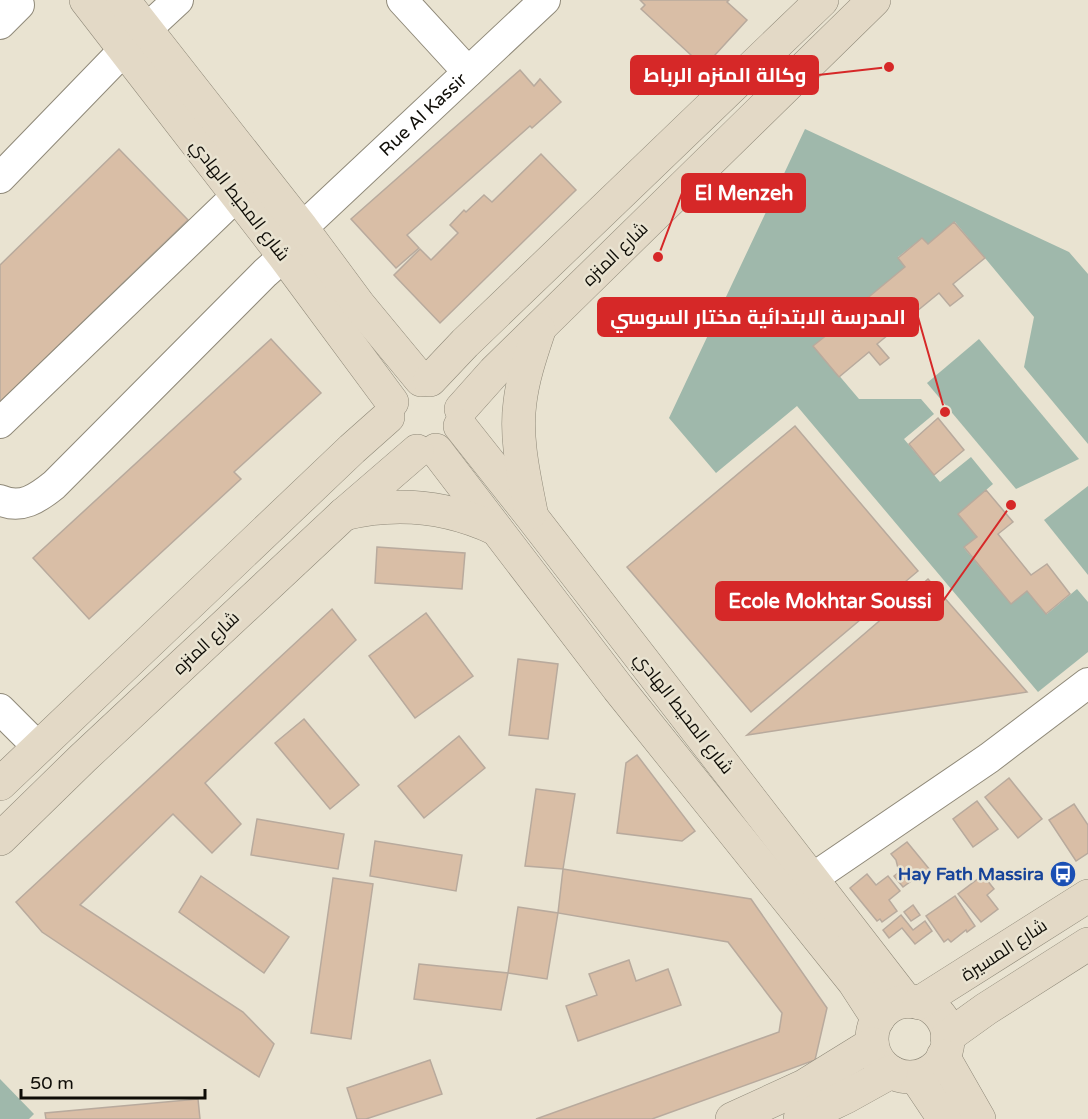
<svg xmlns="http://www.w3.org/2000/svg" width="1088" height="1119" viewBox="0 0 1088 1119" font-family="'Varela Round',Cairo,sans-serif">
<style>
.green{fill:#9fb8ab}
.building{fill:#d9bea6;stroke:#b8aa9d;stroke-width:1.5}
.lines{fill:none;stroke-linecap:round;stroke-linejoin:round}
.street-casing{stroke:#8f8979;stroke-width:32}
.secondary-casing{stroke:#8f8979;stroke-width:34}
.street{stroke:#fff;stroke-width:30}
.secondary{stroke:#e3d9c6;stroke-width:33}
.labels{text-anchor:middle;dominant-baseline:central;stroke-width:5;stroke-linejoin:round;paint-order:stroke}
.street-label{font-size:18px;fill:#0f0d07;stroke:#e9e3d1}
.transit-label{font-size:18px;font-weight:bold;fill:#164399;stroke:#e9e3d1;text-anchor:end}
.leader{fill:none;stroke:#d62828;stroke-width:2}
.callout-dot{fill:#d62828;stroke:#e9e3d1;stroke-width:2}
.callout{fill:#d62828;stroke:#d62828;stroke-width:2}
.callout-label{font-size:20px;text-anchor:middle;font-weight:bold;fill:#fff}
</style>
<rect width="100%" height="100%" fill="#e9e3d1"/>
<g class="green">
<polygon points="805,129 1069,252 1088,274 1088,444 1024,367 1034,317 955,222 928,244 922,238 898,257 905,267 859,305 853,299 826,321 833,330 814,346 859,399 921,399 934,414 904,439 940,482 971,457 993,484 958,514 977,537 964,548 1011,604 1027,591 1047,614 1077,589 1088,602 1088,652 1038,692 797,406 716,473 669,418"/>
<polygon points="979,339 1079,459 1016,489 927,383"/>
<polygon points="1088,486 1088,575 1044,520"/>
<polygon points="0,1079 34,1114 29,1119 0,1119"/>
</g>
<g class="building">
<polygon points="640,0 729,0 727,2 747,20 704,67 641,9 645,5"/>
<polygon points="520,70 534,86 540,79 561,102 532,128 530,126 407,235 419,248 396,268 351,219"/>
<polygon points="119,149 188,220 0,402 0,265"/>
<polygon points="541,154 576,190 440,323 394,275 420,249 431,260 458,233 450,225 464,210 466,212 484,195 492,202"/>
<polygon points="954,222 985,258 953,284 963,296 950,306 939,293 877,344 889,358 880,365 869,352 839,377 813,346 833,330 826,321 854,299 859,305 905,267 898,258 922,238 928,244"/>
<polygon points="271,339 321,393 234,472 241,479 89,619 33,558"/>
<polygon points="938,418 964,450 934,475 909,444"/>
<polygon points="795,426 918,571 751,712 627,567"/>
<polygon points="986,490 1013,522 998,534 1031,575 1047,564 1070,594 1046,614 1027,591 1011,604 964,547 977,537 958,514"/>
<polygon points="377,547 465,553 462,589 375,583"/>
<polygon points="928,579 1027,692 747,735"/>
<polygon points="332,609 356,640 205,783 241,824 212,853 173,814 80,905 243,1012 274,1044 259,1077 42,932 16,902"/>
<polygon points="426,613 473,676 415,718 369,656"/>
<polygon points="518,659 558,664 548,739 509,735"/>
<polygon points="304,719 359,785 330,809 275,743"/>
<polygon points="459,736 485,768 424,818 398,786"/>
<polygon points="637,755 695,831 682,841 617,833 626,763"/>
<polygon points="1009,778 1042,819 1018,838 985,797"/>
<polygon points="536,789 575,794 563,869 525,866"/>
<polygon points="977,801 998,829 973,847 953,819"/>
<polygon points="1074,804 1088,825 1088,853 1076,861 1049,820"/>
<polygon points="257,819 344,834 338,869 251,855"/>
<polygon points="375,841 462,855 456,891 370,876"/>
<polygon points="907,842 930,870 923,876 921,874 903,887 894,876 899,872 896,860 891,854"/>
<polygon points="563,869 751,899 827,1008 815,1060 652,1119 536,1119 779,1032 782,1013 728,942 558,913"/>
<polygon points="867,874 876,885 888,876 900,891 889,900 897,911 882,922 880,919 877,921 850,888"/>
<polygon points="983,875 994,889 987,895 998,909 981,922 958,894"/>
<polygon points="201,876 289,937 264,973 179,912"/>
<polygon points="333,878 373,884 351,1039 311,1033"/>
<polygon points="955,896 975,926 967,932 966,930 951,942 948,939 944,942 926,916"/>
<polygon points="913,905 920,915 911,921 904,912"/>
<polygon points="518,907 558,913 547,979 508,973"/>
<polygon points="901,915 913,930 925,921 932,931 915,944 902,928 889,938 883,930"/>
<polygon points="629,960 636,981 668,969 681,1005 578,1041 566,1006 597,995 589,974"/>
<polygon points="419,964 508,973 501,1010 414,999"/>
<polygon points="430,1060 442,1094 366,1119 357,1119 347,1088"/>
<polygon points="198,1099 200,1119 46,1119 45,1113"/>
</g>
<g class="lines">
<defs>
<g id="street">
<polyline points="402,0 468,72"/>
<polyline points="0,24 19,5 14,0"/>
<polyline points="0,178 124,50 178,0"/>
<path id="s1" d="M302,228L545,0"/>
<polyline points="0,423 255,178"/>
<path d="M0,500C21,510 38,498 54,485L265,273L284,256"/>
<polyline points="0,709 39,748"/>
<polyline points="792,894 813,878 989,758 1088,683"/>
</g>
<g id="secondary">
<polyline points="86,0 284,256 392,402"/>
<polyline points="123,0 302,228 359,305 421,380"/>
<polyline points="430,380 465,343 822,0"/>
<polyline points="461,409 494,372 874,0"/>
<polyline points="460,426 532,517 907,1002"/>
<polyline points="436,450 618,688 854,982 878,1019"/>
<path d="M531,512C524,476 515,438 520,402C523,377 531,354 539,330"/>
<path d="M344,514C397,501 447,506 496,529"/>
<polyline points="0,784 352,449 388,417"/>
<polyline points="0,839 83,758 344,514 417,451"/>
<circle cx="910" cy="1039" r="38"/>
<polyline points="919,1003 1088,896"/>
<polyline points="947,1037 986,1009 1088,944"/>
<polyline points="943,1056 979,1119"/>
<polyline points="916,1077 944,1119"/>
<polyline points="732,1119 804,1086 872,1044"/>
<polyline points="800,1119 846,1097 891,1072"/>
</g>
</defs>
<use href="#street" class="street-casing"/>
<use href="#secondary" class="secondary-casing"/>
<use href="#street" class="street"/>
<use href="#secondary" class="secondary"/>
</g>
<defs>
<symbol id="bus-disc" viewBox="-11 -11 22 22"><circle r="9.5" fill="#1a4fb4" stroke="#e9e3d1"/><path d="M-5-6H5V4H4V6H2V4H-2V6H-4V4H-5ZM-3.5-4V0h7V-4ZM-3.5 1.2v1.5H-2V1.2ZM2 1.2v1.5H3.5V1.2Z" fill="#fff"/></symbol>
</defs>
<g fill-rule="evenodd">
<use href="#bus-disc" x="1048" y="859" width="30" height="30"/>
</g>
<g class="labels">
<g class="street-label">
<text stroke="none"><textPath href="#s1" startOffset="166">Rue Al Kassir</textPath></text>
<text transform="translate(240 200) rotate(52)">شارع المحيط الهادي</text>
<text transform="translate(615 254) rotate(-44)">شارع المنزه</text>
<text transform="translate(206 643) rotate(-43)">شارع المنزه</text>
<text transform="translate(684 713) rotate(52)">شارع المحيط الهادي</text>
<text transform="translate(1004 950) rotate(-33)">شارع المسيرة</text>
</g>
<g class="transit-label">
<text x="1044" y="874">Hay Fath Massira</text>
</g>
</g>
<path class="leader" d="M889 67L818 75M658 257L682 193M945 412L918 317M1011 505L943 601"/>
<g class="callout-dot">
<circle cx="889" cy="67" r="6"/>
<circle cx="658" cy="257" r="6"/>
<circle cx="945" cy="412" r="6"/>
<circle cx="1011" cy="505" r="6"/>
</g>
<g class="callout">
<rect x="631" y="56" width="187" height="38" rx="6"/>
<rect x="682" y="174" width="123" height="38" rx="6"/>
<rect x="598" y="298" width="320" height="38" rx="6"/>
<rect x="716" y="582" width="227" height="38" rx="6"/>
</g>
<g class="callout-label">
<text x="725" y="82">وكالة المنزه الرباط</text>
<text x="744" y="200">El Menzeh</text>
<text x="758" y="324">المدرسة الابتدائية مختار السوسي</text>
<text x="830" y="608">Ecole Mokhtar Soussi</text>
</g>
<path d="M21 1089v9h184v-9" fill="none" stroke="#0f0d07" stroke-width="3"/>
<text x="30" y="1089" font-size="18" fill="#0f0d07" stroke="#e9e3d1" stroke-width="4.5" paint-order="stroke">50 m</text>
</svg>
